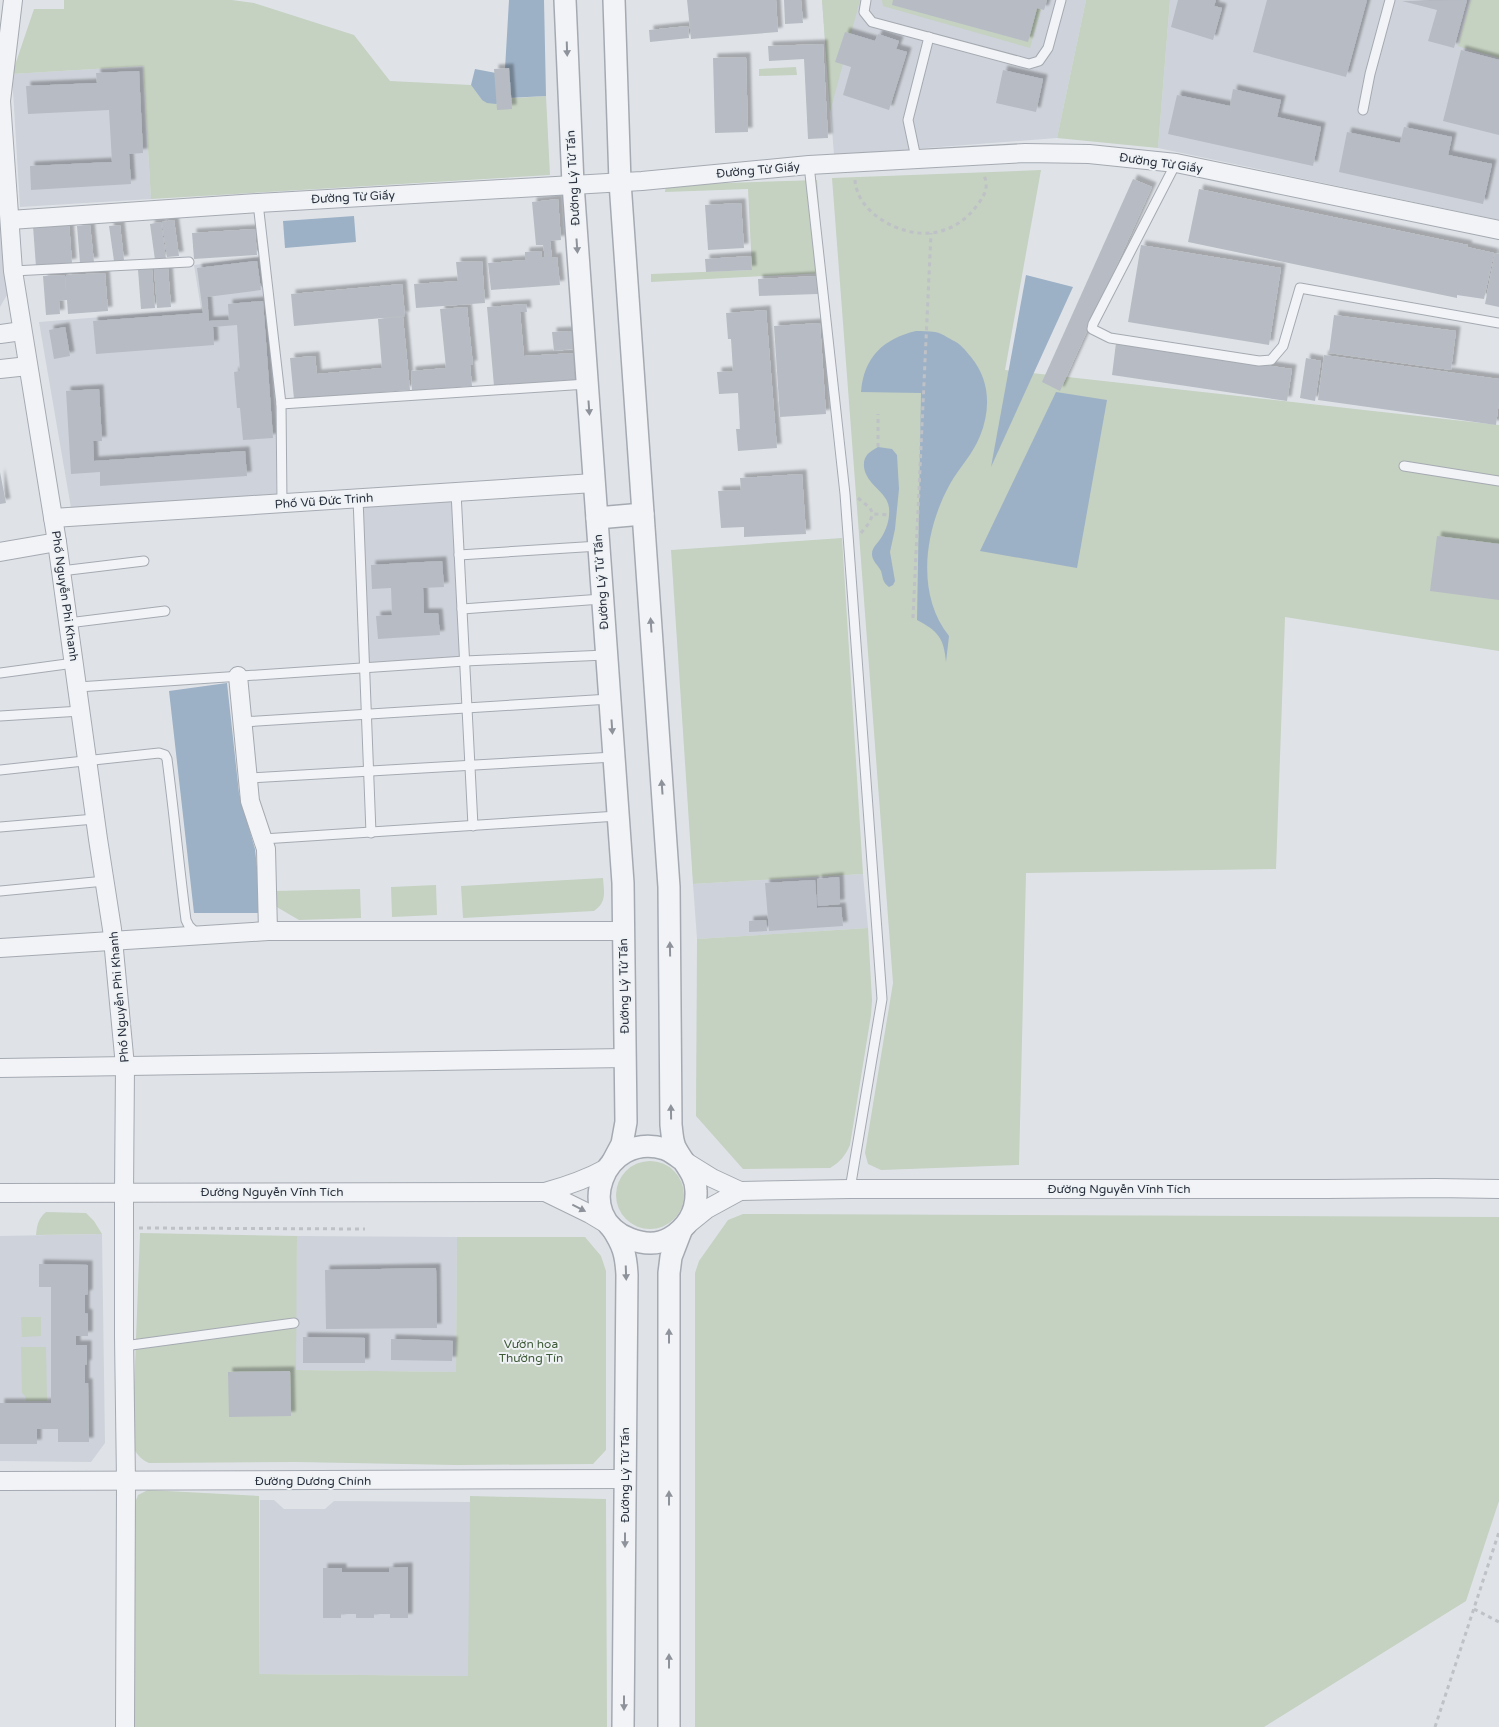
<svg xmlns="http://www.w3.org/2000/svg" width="1499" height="1727" viewBox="0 0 1499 1727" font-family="'Varela Round',sans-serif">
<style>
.built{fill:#ced2da}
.green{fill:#c5d1c1}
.water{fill:#9cb1c6}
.building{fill:#b7bcc4;filter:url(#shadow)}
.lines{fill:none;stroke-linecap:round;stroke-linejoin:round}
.service-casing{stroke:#a5aab2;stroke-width:11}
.minor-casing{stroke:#a5aab2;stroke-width:20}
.tertiary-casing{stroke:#a5aab2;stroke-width:24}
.path{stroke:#bec1c6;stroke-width:3;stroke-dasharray:4 4;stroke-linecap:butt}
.service{stroke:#f2f3f6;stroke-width:9}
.minor{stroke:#f2f3f6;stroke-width:18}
.tertiary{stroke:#f2f3f6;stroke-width:21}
.oneway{fill:#8e929a}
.labels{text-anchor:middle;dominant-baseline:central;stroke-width:4;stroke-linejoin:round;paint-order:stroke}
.street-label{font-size:12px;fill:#29313e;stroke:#eff2f5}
.park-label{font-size:12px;fill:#3e5937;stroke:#eff2f5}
</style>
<defs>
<filter id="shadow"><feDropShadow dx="4.5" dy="-4.5" stdDeviation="1" flood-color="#0004"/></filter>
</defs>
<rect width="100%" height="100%" fill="#dfe3e8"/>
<g class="built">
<polygon points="822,0 1086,0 1057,138 834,155"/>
<polygon points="1170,0 1499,0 1499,220 1158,148"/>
<polygon points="143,66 151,199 20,207 12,74"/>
<polygon points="0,216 7,295 0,307"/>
<polygon points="260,257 276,404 276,494 71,508 39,322 201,309 194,265"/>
<polygon points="456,492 465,661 364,668 358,498"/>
<polygon points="863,874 868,928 697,939 693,884"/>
<polygon points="102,1234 105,1443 91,1462 0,1461 0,1236"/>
<polygon points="297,1236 457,1237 456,1372 295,1370"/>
<polygon points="260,1500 274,1500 284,1509 325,1509 334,1501 470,1502 469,1676 259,1674"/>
</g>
<g class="green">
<polygon points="64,0 232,0 254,3 354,35 390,81 471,85 482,100 546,96 550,175 151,199 143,66 12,74 34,9 64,9"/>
<polygon points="822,0 860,0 830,112"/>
<polygon points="882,0 1032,0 1043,3 1030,48 883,6"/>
<polygon points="1086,0 1170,0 1158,148 1057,138"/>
<polygon points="1471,0 1499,0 1499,58 1458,46"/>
<polygon points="796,67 797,75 759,76 759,69"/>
<polygon points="1041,170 1005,370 1499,425 1499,651 1285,617 1276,869 1026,873 1019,1165 881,1170 868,1164 865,1153 893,983 832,178"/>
<polygon points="817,180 824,273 651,282 651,274 752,270 748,189 665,192 666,185"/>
<polygon points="842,538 863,874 693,884 671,550"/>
<path d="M603,878C604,893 607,902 594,911L463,918L461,886Z"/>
<polygon points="436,885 437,915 392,917 391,887"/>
<polygon points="360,889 361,918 299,920 275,906 274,891"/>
<path d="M868,928L872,1000L871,1015L850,1145C845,1156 840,1162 830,1168L743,1169L696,1116L697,939Z"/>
<circle cx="650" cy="1195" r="34"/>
<path d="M46,1212L86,1213L94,1221L102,1234L36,1235C37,1225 38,1219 46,1212Z"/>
<polygon points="743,1214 1499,1217 1499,1501 1466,1601 1264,1727 695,1727 695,1273 699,1261 728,1220"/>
<path d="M140,1233L297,1236L296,1370L456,1372L457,1237H585L601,1256L606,1271V1450L593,1464L457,1465L296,1462L149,1463C140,1459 136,1453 132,1445Z"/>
<polygon points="21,1317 41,1317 41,1336 22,1337"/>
<polygon points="21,1347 46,1347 47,1401 26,1401 25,1396 22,1393"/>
<polygon points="148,1490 259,1496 259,1674 468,1676 470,1496 606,1499 607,1727 130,1727 134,1505 138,1495"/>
</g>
<g class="water">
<polygon points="509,0 544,0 546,96 508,98 496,104 487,103 482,100 471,85 475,69 496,73 505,69"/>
<polygon points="354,216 356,242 285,248 283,221"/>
<polygon points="1026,275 1073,287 991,467"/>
<path d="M916,331C922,331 929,331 935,332C941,333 947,337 952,340C961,344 965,350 971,357C990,380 991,409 980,436C973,454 959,468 950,484C925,529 915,593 949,636L946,662C944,638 938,631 917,620L921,393L861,392C864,357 883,339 916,331Z"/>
<polygon points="1056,392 1107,400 1077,568 980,551"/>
<path d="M878,447L892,449L897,455L899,489L895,529L890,552L895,581L893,585L889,587C882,582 883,577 881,571C878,565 872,561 872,554C872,547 878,543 881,538C887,529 890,518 889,508C888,492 866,485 864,467C863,456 869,452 878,447Z"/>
<polygon points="227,683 239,793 255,849 262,913 194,913 169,691"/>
</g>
<g class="building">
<polygon points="687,0 776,0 778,32 691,39"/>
<polygon points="784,0 801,0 803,23 785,24"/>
<polygon points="893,0 1047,0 1044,10 1037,8 1028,42 892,5"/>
<polygon points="1178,0 1216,0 1214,6 1222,8 1213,40 1171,27"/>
<polygon points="1267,0 1367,0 1346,77 1253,52"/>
<polygon points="1467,0 1454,48 1428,41 1437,10 1402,1"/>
<polygon points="688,26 689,38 650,42 649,30"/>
<polygon points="845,32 875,41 878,34 899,41 896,49 907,52 889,110 843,95 851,67 835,62"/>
<polygon points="823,44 828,138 808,139 804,59 769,61 768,46"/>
<polygon points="1461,50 1499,60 1499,135 1443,121"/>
<polygon points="746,57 748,132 715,133 713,58"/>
<polygon points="509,68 512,109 497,110 494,69"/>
<polygon points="1003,70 1043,79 1036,112 996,103"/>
<polygon points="139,71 143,153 129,154 131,184 31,190 30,166 112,162 109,110 28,114 26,86 97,83 96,73"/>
<polygon points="1233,89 1281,100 1277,117 1321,127 1313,166 1168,134 1177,95 1230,106"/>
<polygon points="1404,127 1452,137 1448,155 1492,164 1483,204 1339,172 1347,132 1400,143"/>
<polygon points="1133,179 1152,187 1060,391 1042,382"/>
<polygon points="1199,189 1468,245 1467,247 1494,253 1484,299 1457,295 1457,298 1188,242"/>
<polygon points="558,199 561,240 550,241 552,258 557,257 560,285 491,290 488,263 525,260 525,252 541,251 542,257 545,257 543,245 536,245 532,202"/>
<polygon points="741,203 744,248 708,250 705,205"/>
<polygon points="174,220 179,256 167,257 162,222"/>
<polygon points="161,222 166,259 155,260 150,224"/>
<polygon points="69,223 72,263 36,267 33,226"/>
<polygon points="90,225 94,262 80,263 77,226"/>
<polygon points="120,225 124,260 114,261 109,226"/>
<polygon points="255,229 257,255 194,259 192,233"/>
<polygon points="1141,245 1281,268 1269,345 1128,322"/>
<polygon points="1495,253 1499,254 1499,307 1485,304"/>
<polygon points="751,256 752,270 706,272 705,259"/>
<polygon points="257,261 261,290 207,297 209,321 229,320 228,304 263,301 273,438 243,440 240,408 237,408 234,372 240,371 237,325 213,327 214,345 96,354 93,321 203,313 197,268"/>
<polygon points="482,261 485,303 416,308 414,284 458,281 456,262"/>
<polygon points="168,268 171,307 157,308 154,269"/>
<polygon points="152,269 155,308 141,309 138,270"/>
<polygon points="105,273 108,311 68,314 67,300 59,301 60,314 46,315 43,276 65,275 66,293 66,275"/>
<polygon points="817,276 818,294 759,296 758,279"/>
<polygon points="402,284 405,316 294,326 291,294"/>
<polygon points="526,304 527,312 520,312 524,356 574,353 576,380 494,386 487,307"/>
<polygon points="467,307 473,365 470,365 472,386 412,391 411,371 446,368 440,309"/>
<polygon points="766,310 777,448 738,451 736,429 740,429 738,393 719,394 717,372 733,371 731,339 728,339 726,313"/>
<polygon points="1334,315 1456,331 1451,370 1329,353"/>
<polygon points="403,317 410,390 294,399 290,358 315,356 317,374 382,368 378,319"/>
<polygon points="820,323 826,414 780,417 774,326"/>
<polygon points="65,327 70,356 54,359 49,330"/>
<polygon points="572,331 573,349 554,351 552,332"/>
<polygon points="1116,343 1292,369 1287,401 1112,375"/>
<polygon points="1324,355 1499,379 1499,401 1496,425 1318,400"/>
<polygon points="1306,358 1321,361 1315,401 1300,398"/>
<polygon points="99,389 102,441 93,441 94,461 245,451 247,476 100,486 100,472 71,474 66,391"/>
<polygon points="0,472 6,503 0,504"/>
<polygon points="802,474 806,534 744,537 744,527 721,528 718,491 741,490 740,478"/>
<polygon points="1437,536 1499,544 1499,600 1430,591"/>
<polygon points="442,561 444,587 423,588 424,613 438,613 440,635 378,639 376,616 392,615 391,588 372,589 371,565"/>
<polygon points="839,877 840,904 818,906 817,879"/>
<polygon points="815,880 817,908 841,907 843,926 769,931 765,883"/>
<polygon points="766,920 767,931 749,932 749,921"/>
<polygon points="39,1264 88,1265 88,1294 85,1295 85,1313 88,1314 88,1336 76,1336 76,1345 87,1345 87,1364 85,1365 85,1383 88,1383 89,1442 58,1442 58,1429 37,1429 37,1444 0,1444 0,1403 51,1403 51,1287 39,1287"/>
<polygon points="436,1268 437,1328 326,1329 325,1270"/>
<polygon points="303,1337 365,1338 365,1363 303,1363"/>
<polygon points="391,1339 453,1341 452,1361 391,1360"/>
<polygon points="290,1371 291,1416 229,1417 228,1372"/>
<polygon points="408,1567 408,1618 390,1618 390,1614 374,1614 374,1618 356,1618 356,1614 341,1614 341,1618 323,1618 323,1568 342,1568 342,1572 389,1572 389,1568"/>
</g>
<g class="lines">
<defs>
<g id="service">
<polyline points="866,0 864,12 872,22 1029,64 1039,61 1048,48 1061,0"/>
<polyline points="1363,110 1370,74 1390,0"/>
<polyline points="916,158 908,120 929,37"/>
<polyline points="1176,163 1093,324 1092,329 1110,338 1259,361 1271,360 1283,346 1300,288 1499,323"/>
<polyline points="809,165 845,494 882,999 850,1189"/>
<polyline points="258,203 281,404 282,503"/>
<polyline points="13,271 189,262"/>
<polyline points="281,404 587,384"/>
<polyline points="1404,466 1499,481"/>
<polyline points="456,492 473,826"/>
<polyline points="358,498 371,833"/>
<polyline points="459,555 599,546"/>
<polyline points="61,571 144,561"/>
<polyline points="462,609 602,599"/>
<polyline points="68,623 165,611"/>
<polyline points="0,673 74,663"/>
<polyline points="78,687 465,661 606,655"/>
<polyline points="0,716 81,711"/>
<polyline points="242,722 610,699"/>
<path d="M0,770L159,753L165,755L167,759C174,812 179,866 186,920L189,926L198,935"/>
<polyline points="248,778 614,757"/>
<polyline points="0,827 95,819"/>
<polyline points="263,839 618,816"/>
<polyline points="0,891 105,881"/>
<polyline points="124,1346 294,1323"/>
</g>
<g id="minor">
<polyline points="13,0 1,101 13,271 57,542 98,839 112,929 125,1066 124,1193 124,1337 126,1481 125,1727"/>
<polyline points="10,220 258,203 642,181 809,165 1025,153 1089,154 1176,163 1499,230"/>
<polyline points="0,334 22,331"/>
<polyline points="0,369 28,366"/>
<polyline points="53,518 594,483"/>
<polyline points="0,552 57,542"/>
<polyline points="238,676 250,801 266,849 268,931"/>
<polyline points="0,948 268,931 624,931"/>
<polyline points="0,1068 625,1058"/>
<polyline points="683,1160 712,1178 740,1191 850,1189 1326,1189 1436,1188 1499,1189"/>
<polyline points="545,1192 590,1214 610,1226"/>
<path d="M0,1193L545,1192C567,1186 587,1179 607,1168"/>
<polyline points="686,1226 707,1209 740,1191"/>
<polyline points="0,1481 625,1479"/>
</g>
<g id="tertiary">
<polyline points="565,0 573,184 623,883 626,1122 622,1144 613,1161"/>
<path d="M614,0L620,182L669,887L671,1125C672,1132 672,1140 675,1147C682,1162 696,1173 696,1191C697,1211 688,1227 670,1238C658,1245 643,1244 630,1239C572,1218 603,1130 665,1149C670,1151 676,1155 681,1159"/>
<polyline points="597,518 643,514"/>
<path d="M612,1228C623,1245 626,1254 627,1275L623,1727"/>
<polyline points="669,1727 669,1273 671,1257 681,1231"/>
</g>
</defs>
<use href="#service" class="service-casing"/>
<use href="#minor" class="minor-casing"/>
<use href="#tertiary" class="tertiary-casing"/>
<g class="path">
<path d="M855,180C856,197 868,211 882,220C915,241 954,238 978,204C986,193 989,186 983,173"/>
<polyline points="878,447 878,414"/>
<polyline points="858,498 870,508 873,514"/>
<polyline points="861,533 869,523 873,514 889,515"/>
<polyline points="913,618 931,233"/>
<polyline points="139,1228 365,1229"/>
<polyline points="1474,1609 1499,1622"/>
<polyline points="1435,1727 1499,1532"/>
</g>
<use href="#service" class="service"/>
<use href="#minor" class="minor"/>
<use href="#tertiary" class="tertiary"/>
</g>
<defs><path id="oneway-solid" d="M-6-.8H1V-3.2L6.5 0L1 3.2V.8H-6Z" transform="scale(1.25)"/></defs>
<g class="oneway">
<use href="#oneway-solid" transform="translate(567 49) rotate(88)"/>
<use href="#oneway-solid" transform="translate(577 246) rotate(86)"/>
<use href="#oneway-solid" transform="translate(589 408) rotate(86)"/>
<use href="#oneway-solid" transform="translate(651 625) rotate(-94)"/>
<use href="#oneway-solid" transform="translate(612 727) rotate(86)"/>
<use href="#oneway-solid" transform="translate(662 787) rotate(-94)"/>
<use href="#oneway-solid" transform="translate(670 949) rotate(-91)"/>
<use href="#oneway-solid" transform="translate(671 1112) rotate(-91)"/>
<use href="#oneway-solid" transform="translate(579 1208) rotate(27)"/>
<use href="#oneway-solid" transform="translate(626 1273) rotate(88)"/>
<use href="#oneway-solid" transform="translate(669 1336) rotate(-90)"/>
<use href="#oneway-solid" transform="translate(669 1498) rotate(-90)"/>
<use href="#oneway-solid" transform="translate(625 1540) rotate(90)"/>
<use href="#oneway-solid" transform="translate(669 1661) rotate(-90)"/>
<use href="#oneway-solid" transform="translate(624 1703) rotate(90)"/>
</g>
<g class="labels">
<g class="street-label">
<text transform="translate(1161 163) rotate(8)">Đường Từ Giấy</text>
<text transform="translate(758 170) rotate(-5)">Đường Từ Giấy</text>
<text transform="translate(573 178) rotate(-93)">Đường Lý Tử Tấn</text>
<text transform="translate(353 197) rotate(-3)">Đường Từ Giấy</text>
<text transform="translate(324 501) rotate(-4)">Phố Vũ Đức Trinh</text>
<text transform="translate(601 582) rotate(-94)">Đường Lý Tử Tấn</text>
<text transform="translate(65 596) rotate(82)">Phố Nguyễn Phi Khanh</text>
<text transform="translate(624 986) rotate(-91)">Đường Lý Tử Tấn</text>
<text transform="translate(119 997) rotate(-95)">Phố Nguyễn Phi Khanh</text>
<text x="1119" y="1189">Đường Nguyễn Vĩnh Tích</text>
<text x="272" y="1192">Đường Nguyễn Vĩnh Tích</text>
<text transform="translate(625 1475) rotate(-90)">Đường Lý Tử Tấn</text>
<text x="313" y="1481">Đường Dương Chính</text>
</g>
<g class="park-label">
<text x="531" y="1344">Vườn hoa<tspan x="531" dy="14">Thường Tín</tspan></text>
</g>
</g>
</svg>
